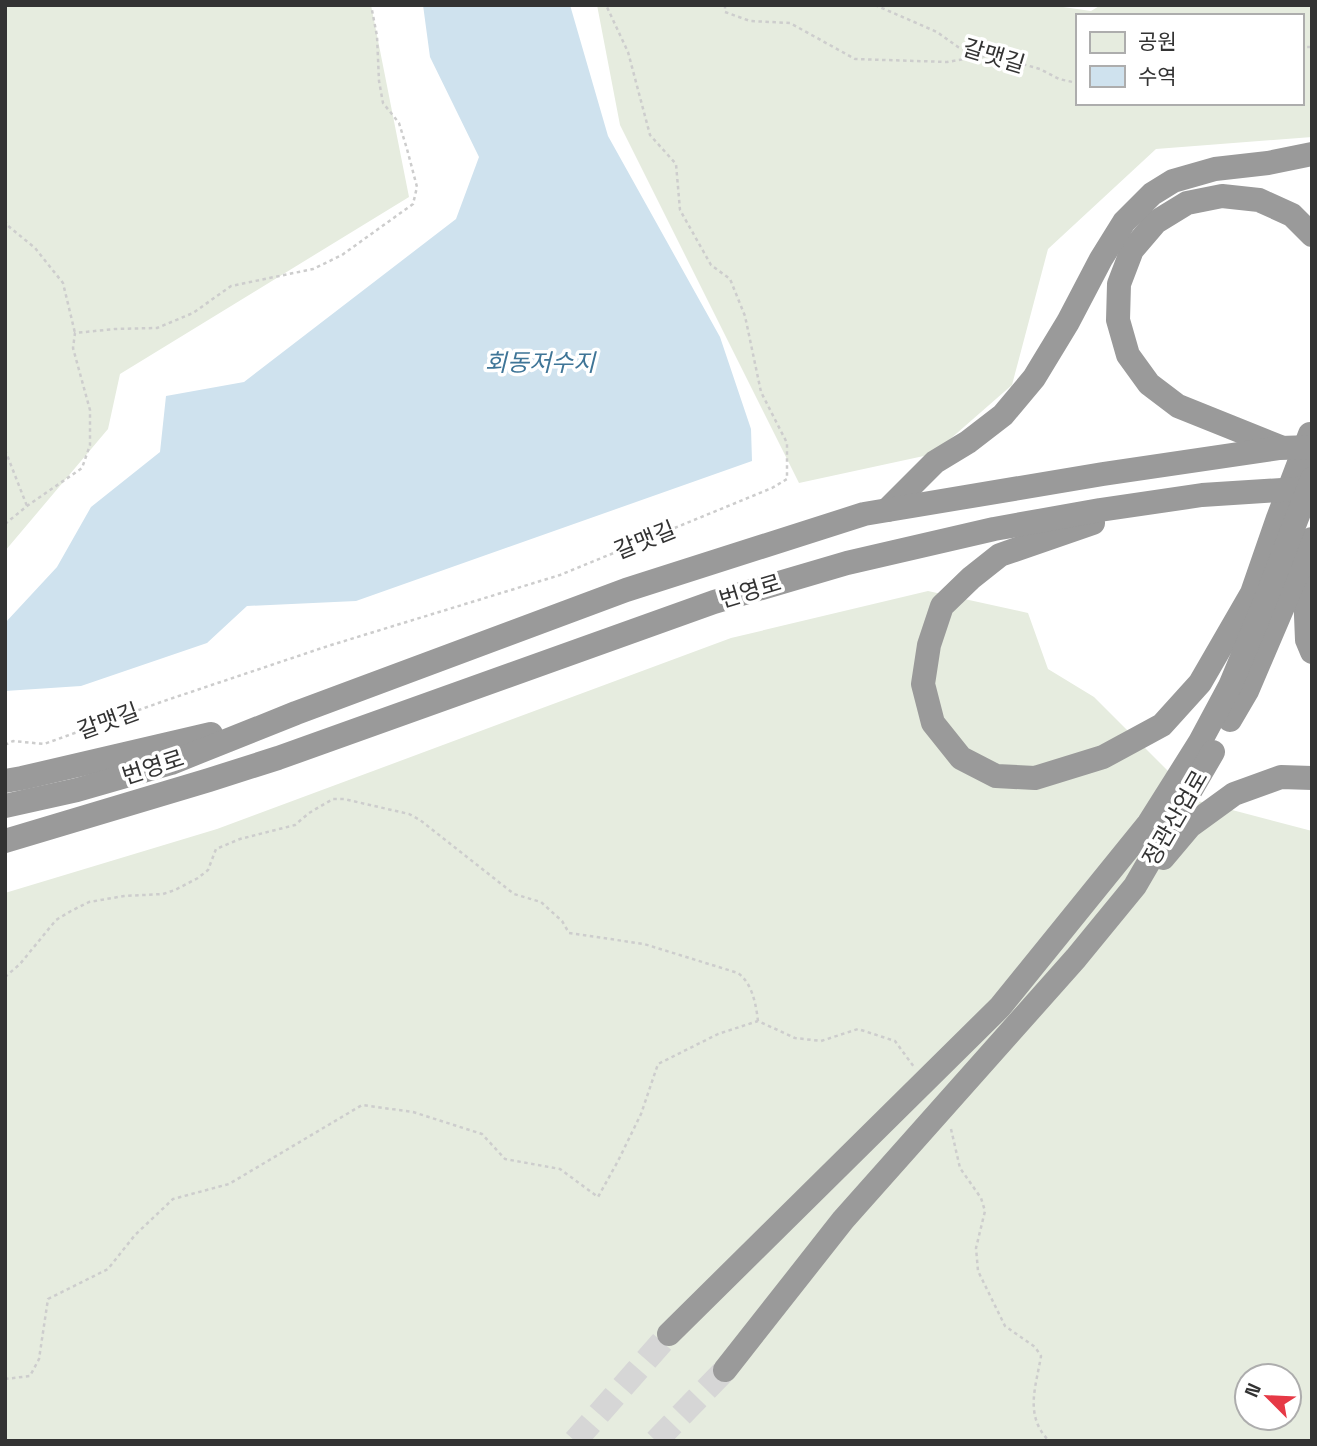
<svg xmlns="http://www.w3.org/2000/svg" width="1317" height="1446" viewBox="0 0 1317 1446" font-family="'Space Grotesk','Noto Sans KR',sans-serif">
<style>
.green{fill:#e6ecdf;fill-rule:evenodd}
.water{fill:#cfe2ee}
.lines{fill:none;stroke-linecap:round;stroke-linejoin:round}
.highway-tunnel{stroke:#d6d6d6;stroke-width:24;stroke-dasharray:24 12;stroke-linecap:butt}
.path{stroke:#cdcdcd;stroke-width:2.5;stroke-dasharray:3.5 3.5;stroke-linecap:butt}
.highway{stroke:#9a9a9a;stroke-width:24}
.labels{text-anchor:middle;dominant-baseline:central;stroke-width:7;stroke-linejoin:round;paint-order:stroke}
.street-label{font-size:23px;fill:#333;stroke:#fff}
.water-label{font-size:24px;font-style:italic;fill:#3f7597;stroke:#fff}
</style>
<rect width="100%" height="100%" fill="#fff"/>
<g class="green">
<polygon points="5,5 371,5 409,197 120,374 108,429 5,551"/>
<path d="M597,5H1049L1091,11L1101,5H1312V137L1156,149L1048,249L1012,385L933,454L799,483L620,125ZM1077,16H1301V103H1077Z"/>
<path d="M928,591L1028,613L1048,669L1094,697L1198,801L1312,831V1441H5V893L217,829L731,638ZM1247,1376H1289V1418H1247Z"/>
</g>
<polygon class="water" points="423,5 570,5 608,136 720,337 751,429 752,461 356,601 247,606 207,643 81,686 5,691 5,623 57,567 91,507 160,452 166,396 244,382 456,219 479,157 430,57"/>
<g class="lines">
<g class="highway-tunnel">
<polyline points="575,1441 669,1334"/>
<polyline points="656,1441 725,1370"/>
</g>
<g class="path">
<polyline points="725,5 725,12 750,21 790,23 855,59 947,62 982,56"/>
<polyline points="875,5 937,32 958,47 982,56 1001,58 1040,69 1059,79 1077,83"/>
<polyline points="1301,44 1306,47 1312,47"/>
<polyline points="5,220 7,225 35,248 63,283 75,333"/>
<polyline points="5,450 27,506"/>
<polyline points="5,524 27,506 82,468 90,445 90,410 73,348 75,333 115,329 157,328 193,313 231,286 313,269 342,255 413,204 417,187 407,149 399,123 383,103 379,81 377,36 371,5"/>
<polyline points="5,745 13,741 44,744 164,701 328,646 560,575 772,488 787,479 787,443 761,392 745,316 730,279 711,265 680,210 676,164 650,135 628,52 606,5"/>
<path d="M5,977L20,964L56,920L71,911L89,902L124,896L163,894L175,890L198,878L208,870L216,849L240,839L295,825L309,813L333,799H344L409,814L420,820L514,894L541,902L562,921L569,933L644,944L738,973C752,983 756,1004 758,1021"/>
<path d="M951,1129L960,1168L981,1198L985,1211L976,1248L978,1271L1005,1326L1035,1347L1041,1356C1036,1387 1024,1415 1049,1441"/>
<polyline points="5,1379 30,1376 39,1359 48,1299 108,1269 135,1235 173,1199 229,1184 362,1105 413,1112 482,1134 505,1159 560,1169 598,1197 618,1161 641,1114 658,1064 718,1034 758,1021 795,1038 821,1041 858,1029 895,1041 914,1067"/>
</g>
<g class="highway">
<polyline points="1280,447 1178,406 1149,384 1128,355 1118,320 1119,284 1132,250 1156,222 1187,203 1222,196 1259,200 1292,215 1312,235"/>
<polyline points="887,510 935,462 968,442 1003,415 1034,378 1068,322 1101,259 1124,222 1152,194 1173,181 1215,169 1268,163 1312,154"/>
<polyline points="1093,523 1000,555 971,578 942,606 929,645 923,684 933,723 961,758 996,776 1035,778 1103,757 1162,725 1200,683 1252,593 1278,518 1310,434"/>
<polyline points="1304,566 1307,640 1312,652"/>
<polyline points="1230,720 1247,691 1312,539"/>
<polyline points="5,781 22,778 211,734"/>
<polyline points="5,806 77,790 171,763 296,713 626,590 864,514 1103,474 1280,448 1312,447"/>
<polyline points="5,841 209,780 278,758 714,602 847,563 994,529 1100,510 1202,495 1312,488"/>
<polyline points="1163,858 1190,826 1234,794 1281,777 1312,778"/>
<polyline points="669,1334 1000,1007 1149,823 1200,742 1230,686 1260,614 1312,479"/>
<polyline points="725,1370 843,1220 1076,958 1135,886 1213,752"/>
</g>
</g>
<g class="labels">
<g class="street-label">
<text transform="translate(994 56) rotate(17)">갈맷길</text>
<text transform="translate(645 540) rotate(-22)">갈맷길</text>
<text transform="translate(750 591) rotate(-17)">번영로</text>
<text transform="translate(108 721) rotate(-20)">갈맷길</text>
<text transform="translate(153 767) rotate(-18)">번영로</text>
<text transform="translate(1175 818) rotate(-60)">정관산업로</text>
</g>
<g class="water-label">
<text x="540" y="362">회동저수지</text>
</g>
</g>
<rect width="1317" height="1446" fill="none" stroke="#333333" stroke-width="14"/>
<rect x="1076" y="14" width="228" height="91" fill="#ffffff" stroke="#adadad" stroke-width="2"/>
<rect x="1090" y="32" width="35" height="21" fill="#e6ecdf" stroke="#adadad" stroke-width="2"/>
<text x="1138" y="49" font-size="21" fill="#333333">공원</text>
<rect x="1090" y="66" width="35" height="21" fill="#cfe2ee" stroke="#adadad" stroke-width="2"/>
<text x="1138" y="84" font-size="21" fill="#333333">수역</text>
<g transform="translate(1268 1397) rotate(294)"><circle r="33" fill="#ffffff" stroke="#adadad" stroke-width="2"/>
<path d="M0-5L12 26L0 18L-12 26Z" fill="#e63946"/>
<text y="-10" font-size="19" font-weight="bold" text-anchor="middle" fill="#333333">N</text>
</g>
</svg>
